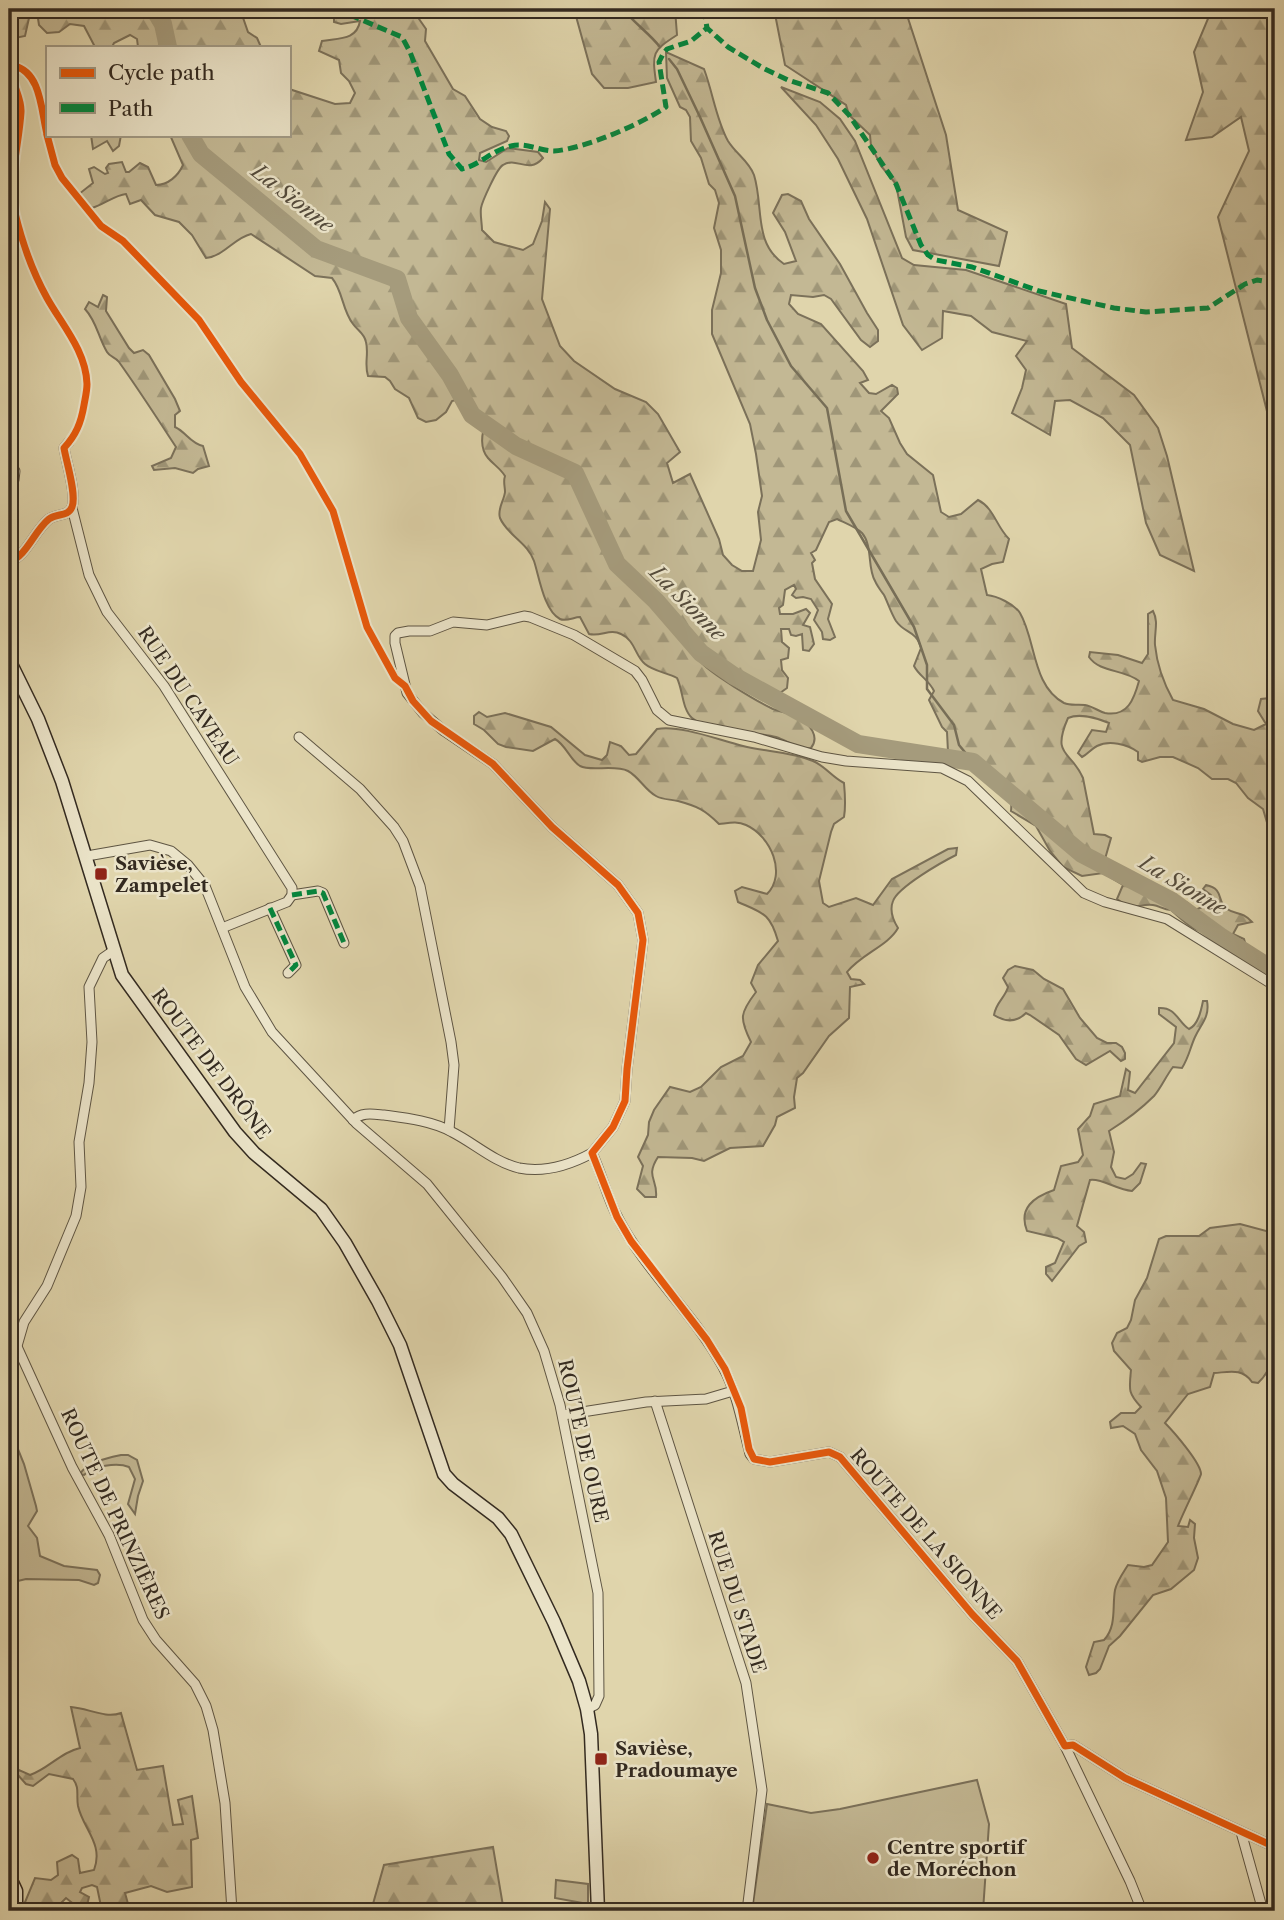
<svg xmlns="http://www.w3.org/2000/svg" width="1284" height="1920" viewBox="0 0 1284 1920" font-family="'Libre Caslon Text',serif">
<style>
.green{fill:#c3b894;stroke:#7b715a;stroke-width:2}
.forest{fill:url(#forest-firs);stroke:#7b715a;stroke-width:2}
.lines{fill:none;stroke-linecap:round;stroke-linejoin:round}
.stream{stroke:#776e57;stroke-width:2.5}
.river{stroke:#a59b7c;stroke-width:18}
.street-casing{stroke:#5e5543;stroke-width:11}
.secondary-casing{stroke:#332a20;stroke-width:15}
.street{stroke:#ebe4c9;stroke-width:9}
.secondary{stroke:#ebe4c9;stroke-width:12}
.quiet{stroke:#00873e;stroke-width:5;stroke-dasharray:10 5;stroke-linecap:butt}
.cycleway-casing{stroke:#ebe4c9;stroke-width:11}
.cycleway{stroke:#e8590c;stroke-width:7}
.poi-dot{fill:#8f2418;stroke:#ebe4c9;stroke-width:2.5}
.labels{text-anchor:middle;dominant-baseline:central;stroke-width:5;stroke-linejoin:round;paint-order:stroke}
.street-label{font-size:19px;fill:#332a20;stroke:#ebe4c9}
.poi-label{font-size:19px;font-weight:bold;fill:#332a20;stroke:#ebe4c9;text-anchor:start}
.water-label{font-size:21px;font-style:italic;fill:#554c3c;stroke:#ebe4c9}
</style>
<defs>
<pattern id="forest-firs" width="22" height="20" patternUnits="userSpaceOnUse" patternTransform="scale(1.75)"><rect width="22" height="20" fill="#c3b894"/><path d="M5 1l3.5 6h-7zM16 11l3.5 6h-7z" fill="#9f9678"/></pattern>
</defs>
<rect width="100%" height="100%" fill="#e0d5ac"/>
<filter id="stains"><feTurbulence type="fractalNoise" baseFrequency=".00286" numOctaves="4"/><feColorMatrix values="0 0 0 0 .2 0 0 0 0 .09 0 0 0 0 .02 0 0 0 .5 -.17"/></filter>
<radialGradient id="worn" r=".72"><stop offset=".6" stop-color="#630" stop-opacity="0"/><stop offset="1" stop-color="#630" stop-opacity=".3"/></radialGradient>
<g class="green">
<polygon points="9,1427 24,1464 36,1506 37,1511 28,1526 37,1538 40,1556 64,1566 97,1570 100,1575 98,1583 94,1585 79,1580 26,1579 18,1581 10,1578"/>
<path d="M121,1455H128L137,1460L143,1481L138,1496L135,1514L128,1504L135,1479L129,1467C117,1462 93,1466 84,1475L80,1474C87,1462 107,1458 121,1455Z"/>
<polygon points="977,1780 989,1824 983,1911 752,1911 767,1804 811,1813 840,1809"/>
<polygon points="556,1880 588,1884 588,1904 555,1898"/>
</g>
<g class="forest">
<polygon points="9,9 240,9 248,32 257,38 261,47 138,47 137,39 130,35 114,43 112,47 95,47 84,26 70,24 59,32 47,33 39,25 37,12 29,18 25,36 15,38 9,35"/>
<path d="M338,9H412L426,29L425,41L453,89L465,96L480,119L492,127L506,131L509,136L507,141L480,153L479,160L486,162L508,148L538,152L543,158C528,175 517,156 503,165C497,168 482,202 481,208C480,215 482,223 482,230L494,242L523,250L533,244L542,221L545,202L550,209L542,299L560,346L574,361L615,389L646,402L658,414L680,452L667,463L673,483L690,474L719,539L723,555L732,565L742,571H753L761,540L758,512L762,496L756,454L750,424L712,334V310L721,273V250L714,228L719,203L715,190L709,184L701,158L691,141L690,117L686,110L680,107L667,78L666,52L704,69C713,93 716,119 728,141C736,154 749,161 754,175C764,207 753,243 784,264L796,261L785,232L773,213L782,195L788,194L801,201L809,219L840,264L867,313L878,330V341L870,347L861,340L831,299L824,295L813,297L791,295L789,304L798,314L821,324L863,371L868,380L860,383L869,393L876,394L892,385L897,388L898,394L881,411L889,418L900,443L907,454L933,475L941,512L949,517L961,514L978,500C994,508 996,526 1009,539L1003,562L992,564L981,569L987,595C997,596 1014,604 1020,613C1036,640 1032,686 1064,703C1071,706 1077,704 1085,705C1092,706 1098,711 1105,713C1128,717 1134,699 1139,681C1124,669 1100,673 1089,657L1090,652L1118,655L1142,663L1148,654V614L1153,611C1159,622 1154,633 1155,645C1157,665 1163,682 1173,700L1204,709L1233,724L1254,730L1266,724L1258,711L1261,699L1270,698L1275,694V828L1268,826L1263,809L1248,798L1236,783L1228,779H1212L1198,768L1173,757H1160L1142,762L1138,760V752C1127,744 1109,740 1097,746C1091,749 1088,754 1082,757L1078,753L1092,730L1106,732L1109,723C1097,718 1079,713 1068,718C1051,757 1071,750 1083,778L1094,834L1105,835L1111,838L1105,859L1109,864L1188,903L1195,910L1212,903L1211,895L1203,889L1206,885C1225,889 1216,901 1227,909C1236,915 1242,911 1252,922L1238,925L1233,934L1244,939L1246,946L1241,949L1215,932C1196,935 1185,922 1171,910C1163,910 1160,906 1153,905C1138,903 1135,913 1117,899L1123,885L1103,873L1082,876L1063,867L1050,851L1036,826L1011,811C1015,772 978,761 948,752L947,732L942,727L929,700L934,691C929,680 919,676 914,666L921,648C916,630 905,634 896,621C891,613 888,603 884,595C881,591 877,586 875,581C867,567 873,546 862,533C856,527 845,523 837,519L829,522L816,550L811,553L815,560L812,563L815,579L832,604L828,619L835,637L830,640L823,639L822,632L814,620L818,610L811,599L803,597L796,598L792,595L796,589L794,585L785,590L783,605L779,608L780,614H793L806,609L810,613L803,625L810,627L814,644L809,651L803,650L802,634L796,636L791,635L789,629H781L782,642L789,648L788,658L781,660L782,670L788,678L787,688L780,693L769,691L724,667L710,655L705,654L700,661C709,673 758,702 773,709C781,712 791,713 799,718C810,724 820,737 811,748C799,750 788,741 776,737C756,732 706,731 692,718C682,709 683,690 677,678C668,673 653,671 645,664C635,656 635,640 621,634C610,628 601,637 589,634L580,617C574,617 566,622 560,619C544,611 539,576 534,561C528,543 507,535 500,518C497,509 504,501 505,492C505,486 503,482 505,476C500,468 494,465 488,458C480,449 481,434 486,423L479,421L474,404L466,397L452,401L446,412L436,420L426,422L418,418L409,398L395,389L390,381L385,377L368,376C364,364 369,354 366,342C364,333 358,331 353,324C342,310 343,291 332,278L315,276L251,234C234,238 224,256 206,258L192,235L179,222L155,215L141,200L130,204L126,194C115,195 103,205 92,208L79,194L93,183L89,169L94,167L105,174L108,173L106,168L109,164L122,162L126,172H129L140,163L148,167L156,185C168,185 178,176 183,165L170,135H289V89L335,104L350,103L355,93L349,81L341,73L339,60L319,51L322,41C339,38 357,40 360,21L341,24L334,22V12Z"/>
<path d="M574,9H675L677,35C652,51 652,53 656,82L628,88H604L592,74Z"/>
<polygon points="774,9 905,9 946,135 958,210 1007,232 999,266 913,250 906,237 896,184 881,166 871,146 870,135 849,115 846,105 785,65"/>
<polygon points="1212,9 1275,9 1275,443 1218,217 1249,151 1241,117 1212,137 1186,140 1203,92 1194,52"/>
<polygon points="781,87 820,102 840,119 855,141 902,258 914,265 966,270 1066,304 1072,348 1134,395 1158,428 1167,456 1194,571 1160,555 1146,523 1130,445 1103,418 1070,400 1055,401 1050,435 1012,413 1022,388 1026,370 1016,356 1027,341 992,332 971,316 943,311 942,338 922,350 903,325 867,219 838,159 816,125"/>
<polygon points="91,135 121,135 119,146 113,151 107,141 93,149"/>
<path d="M103,295L107,297L106,311L129,348L134,353L143,350L149,355L175,399L180,411L175,415V427C186,432 190,443 203,446L209,466L198,469L193,473L175,468L154,470L152,466L171,458L176,447C157,418 139,390 119,362C115,357 110,357 107,352C98,337 97,322 85,309L89,302L98,307Z"/>
<path d="M479,712L487,717L505,713L551,727L585,755L602,760L607,755L610,742L621,746L629,755L636,754L657,729C682,725 718,740 743,746C766,752 790,751 813,761C825,766 832,777 844,783C845,794 846,806 844,817L834,824L831,832L819,881L823,903L829,907L856,898L873,905L892,879L948,849L957,848L956,855C942,862 898,887 893,901C889,911 893,920 898,928C888,946 861,954 847,972L851,979L860,980L864,984L850,987L849,1018L829,1036L803,1073L797,1078L794,1097L795,1108L777,1117L775,1125L763,1146L730,1148L704,1161L692,1158L658,1157C645,1177 658,1179 656,1197H645L637,1189L643,1166L638,1157L648,1135L649,1122L654,1110L670,1087L690,1092L701,1087L721,1067L743,1056L751,1042C739,1018 740,1013 756,992L751,983L758,965L778,941C770,913 763,913 738,902L735,891L742,887L767,894C787,874 771,836 746,825C737,821 729,823 719,824C705,810 697,806 678,801C670,799 663,800 656,796C645,790 639,777 628,771C614,764 591,772 580,766C570,760 566,745 555,739L533,751L506,747L498,744L484,730L474,724V716Z"/>
<path d="M1015,966L1033,970L1044,979L1063,989L1080,1018L1097,1038L1107,1043H1116L1122,1047L1125,1053V1059L1121,1061L1110,1051L1086,1065L1076,1059L1059,1035L1030,1015L1026,1013C1016,1023 1005,1022 994,1015C996,1002 1005,998 1008,987L1003,978L1008,970Z"/>
<path d="M1203,1001H1207C1210,1017 1201,1024 1195,1037C1190,1048 1189,1057 1182,1068L1173,1067C1166,1076 1161,1088 1154,1096C1140,1110 1125,1121 1109,1131L1114,1152L1111,1167L1116,1177L1125,1179L1133,1174L1141,1163L1146,1164L1140,1183L1132,1191C1117,1190 1102,1178 1090,1180L1077,1226L1084,1232L1086,1242L1079,1246L1052,1281L1046,1274V1267L1055,1263L1064,1242L1057,1238L1027,1231C1018,1208 1034,1197 1054,1190L1061,1166L1078,1162L1083,1155L1078,1129L1090,1116L1094,1104L1120,1096L1126,1069L1130,1072L1128,1090L1135,1093L1174,1043L1176,1027L1159,1014V1008C1176,1007 1178,1022 1189,1029C1198,1025 1201,1011 1203,1001Z"/>
<path d="M1240,1224L1266,1231L1275,1226V1257L1271,1263L1270,1272L1275,1275C1275,1307 1284,1360 1258,1383L1252,1382C1242,1368 1230,1372 1214,1373L1210,1387L1188,1394L1165,1423C1173,1431 1201,1463 1201,1474C1200,1479 1182,1515 1178,1526L1188,1527L1190,1520L1195,1524L1194,1538L1198,1558L1194,1570L1171,1589L1153,1595L1120,1636L1109,1646L1100,1669L1096,1673L1089,1675L1086,1667L1094,1642L1104,1640C1117,1626 1112,1607 1115,1590C1117,1581 1123,1573 1128,1565L1144,1567L1152,1565L1168,1542L1166,1498L1157,1471L1141,1450L1135,1434L1123,1426L1111,1428L1110,1422L1121,1413H1135L1141,1407C1128,1393 1129,1390 1131,1370L1114,1351L1112,1343L1117,1333L1127,1328L1131,1320L1135,1300L1147,1278L1159,1239L1166,1236H1199L1210,1228Z"/>
<path d="M71,1707C88,1708 105,1719 121,1713L137,1770L163,1766L173,1825L183,1824L178,1800L192,1796L198,1838L191,1840L192,1887L167,1892L151,1886L125,1893L130,1911H102L97,1887L92,1885L82,1888L80,1892L89,1897L87,1905L80,1909L66,1898L56,1908L40,1907L25,1911L23,1907L35,1878L51,1880L58,1875L57,1862L72,1855L78,1859L80,1873L94,1870C104,1844 83,1829 78,1806C76,1795 80,1788 73,1779L49,1774L33,1786L26,1784L17,1774L19,1770L30,1775C48,1769 61,1752 80,1748Z"/>
<polygon points="493,1847 503,1906 506,1911 371,1911 384,1865"/>
</g>
<g class="lines">
<g class="stream">
<path d="M623,9C634,23 649,33 660,47"/>
<polyline points="669,59 677,69 700,117 735,196 755,288 767,320 791,366 827,408 846,511 914,627 927,665 927,689 954,725 959,745 973,762"/>
</g>
<g class="river">
<polyline points="154,9 163,24 168,47"/>
<polyline points="190,135 201,154 316,249 397,279 409,318 450,375 472,415 516,446 575,473 617,564 656,601 701,653 734,676 858,744 973,762 1082,854 1172,901 1220,936 1275,971"/>
</g>
<defs>
<g id="street">
<polyline points="9,485 14,480 15,471"/>
<polyline points="72,508 89,575 107,612 164,686 292,888 292,895 287,902 222,928"/>
<path d="M9,562C27,556 34,531 49,519C57,513 68,517 72,507C77,495 66,461 64,448L69,442"/>
<polyline points="299,737 360,789 394,827 403,841 420,886 451,1042 454,1065 449,1130"/>
<polyline points="87,856 150,845 171,851 188,865 205,886 245,987 272,1032 356,1123 427,1184 502,1277 527,1313 544,1351 560,1405 598,1593 599,1696 595,1705 587,1709"/>
<polyline points="292,895 318,891 323,893 344,943"/>
<polyline points="270,908 296,965 288,973"/>
<path d="M353,1120C362,1112 372,1114 384,1115C406,1118 432,1121 452,1132C474,1143 494,1162 519,1168C545,1173 570,1165 592,1153"/>
<polyline points="9,1329 72,1467 109,1535 143,1620 156,1640 195,1684 206,1706 213,1730 225,1803 232,1911"/>
<polyline points="17,1346 24,1322 47,1286 76,1216 81,1187 79,1142 89,1083 92,1042 89,987 103,958 113,951"/>
<polyline points="655,1401 746,1683 762,1790 747,1911"/>
<polyline points="563,1415 646,1402 706,1399 733,1391"/>
<polyline points="1065,1746 1073,1745 1125,1778 1275,1847"/>
<polyline points="1241,1832 1263,1911"/>
<path d="M1142,1911L1130,1881L1065,1746L1017,1661L972,1614L840,1457L829,1452L770,1462L754,1459L750,1454C742,1424 738,1395 723,1367C694,1313 646,1272 618,1218C607,1198 602,1174 592,1153L613,1127L625,1101L627,1069L643,940L638,913L618,885L552,827L493,764L444,731L423,713L407,693L395,643V636L398,633L409,631H430L453,622L487,625L524,616L530,617L574,635L635,671L642,680L657,710L669,720L754,737L822,757L846,761L942,768L968,781L1084,893L1105,902L1167,919L1275,986"/>
</g>
<g id="secondary">
<polyline points="9,660 38,719 62,781 122,975 235,1132 254,1153 321,1209 345,1243 378,1301 400,1345 444,1474 453,1484 498,1518 511,1534 554,1622 579,1681 587,1709 591,1734 598,1911"/>
<polyline points="9,1876 16,1891 16,1911"/>
</g>
</defs>
<use href="#street" class="street-casing"/>
<use href="#secondary" class="secondary-casing"/>
<use href="#street" class="street"/>
<use href="#secondary" class="secondary"/>
<g class="quiet">
<path d="M336,9L402,37L410,52L449,154L462,169C480,165 492,150 511,146C525,142 540,151 554,151C584,149 641,124 666,107L659,62L663,54L667,49L691,41L707,28L728,47L763,68L788,80L828,93L849,115L896,184L921,245L928,255L936,260L972,267L1039,291L1114,308L1146,312L1208,308L1245,284L1257,280L1275,283"/>
<polyline points="704,9 707,28"/>
<polyline points="292,895 318,891 323,893 344,943"/>
<polyline points="270,908 296,965 288,973"/>
</g>
<defs>
<g id="cycleway">
<polyline points="47,135 55,165 62,178 101,226 123,241 199,320 241,382 300,454 333,511 367,627 395,678 405,686 413,701 431,721 493,764 552,827 618,885 638,913 643,940 627,1069 625,1101 613,1127 592,1153 617,1217 631,1241 707,1340 725,1369 741,1408 749,1449 754,1459 770,1462 829,1452 840,1457 972,1614 1017,1661 1065,1746 1073,1745 1125,1778 1275,1847"/>
<path d="M9,562C27,556 34,531 49,519C57,513 68,517 72,507C77,495 66,461 64,448C76,435 81,423 84,405C85,399 87,391 87,384C86,351 62,325 47,298C32,271 22,242 15,213C8,179 19,145 21,112C22,95 8,81 14,66C41,72 41,110 47,134"/>
</g>
</defs>
<use href="#cycleway" class="cycleway-casing"/>
<use href="#cycleway" class="cycleway"/>
</g>
<g class="poi-dot">
<rect x="94" y="867" width="14" height="14" rx="3.5"/>
<rect x="594" y="1752" width="14" height="14" rx="3.5"/>
<circle cx="873" cy="1858" r="7"/>
</g>
<g class="labels">
<g class="street-label">
<text transform="translate(188 696) rotate(56)">RUE DU CAVEAU</text>
<text transform="translate(211 1064) rotate(53)">ROUTE DE DRÔNE</text>
<text transform="translate(583 1441) rotate(77)">ROUTE DE OURE</text>
<text transform="translate(115 1514) rotate(65)">ROUTE DE PRINZIÈRES</text>
<text transform="translate(926 1534) rotate(49)">ROUTE DE LA SIONNE</text>
<text transform="translate(737 1602) rotate(72)">RUE DU STADE</text>
</g>
<g class="poi-label">
<text x="115" y="863">Savièse,<tspan x="115" dy="22">Zampelet</tspan></text>
<text x="615" y="1748">Savièse,<tspan x="615" dy="22">Pradoumaye</tspan></text>
<text x="887" y="1847">Centre sportif<tspan x="887" dy="22">de Moréchon</tspan></text>
</g>
<g class="water-label">
<text transform="translate(293 198) rotate(38)">La Sionne</text>
<text transform="translate(688 603) rotate(45)">La Sionne</text>
<text transform="translate(1183 885) rotate(31)">La Sionne</text>
</g>
</g>
<rect width="1284" height="1920" fill="none" stroke="#e0d5ac" stroke-width="35"/>
<rect x="10" y="10" width="1263" height="1899" fill="none" stroke="#332a20" stroke-width="3.5"/>
<rect x="18" y="18" width="1249" height="1885" fill="none" stroke="#332a20" stroke-width="2"/>
<rect x="46" y="46" width="245" height="91" fill="#ebe4c9" stroke="#a19a85" stroke-width="2"/>
<rect x="60" y="68" width="35" height="10" fill="#e8590c" stroke="#a19a85" stroke-width="2"/>
<text x="108" y="80" font-size="21" fill="#332a20">Cycle path</text>
<rect x="60" y="103" width="35" height="10" fill="#00873e" stroke="#a19a85" stroke-width="2"/>
<text x="108" y="116" font-size="21" fill="#332a20">Path</text>
<rect width="100%" height="100%" filter="url(#stains)"/>
<rect width="100%" height="100%" fill="url(#worn)"/>
</svg>
